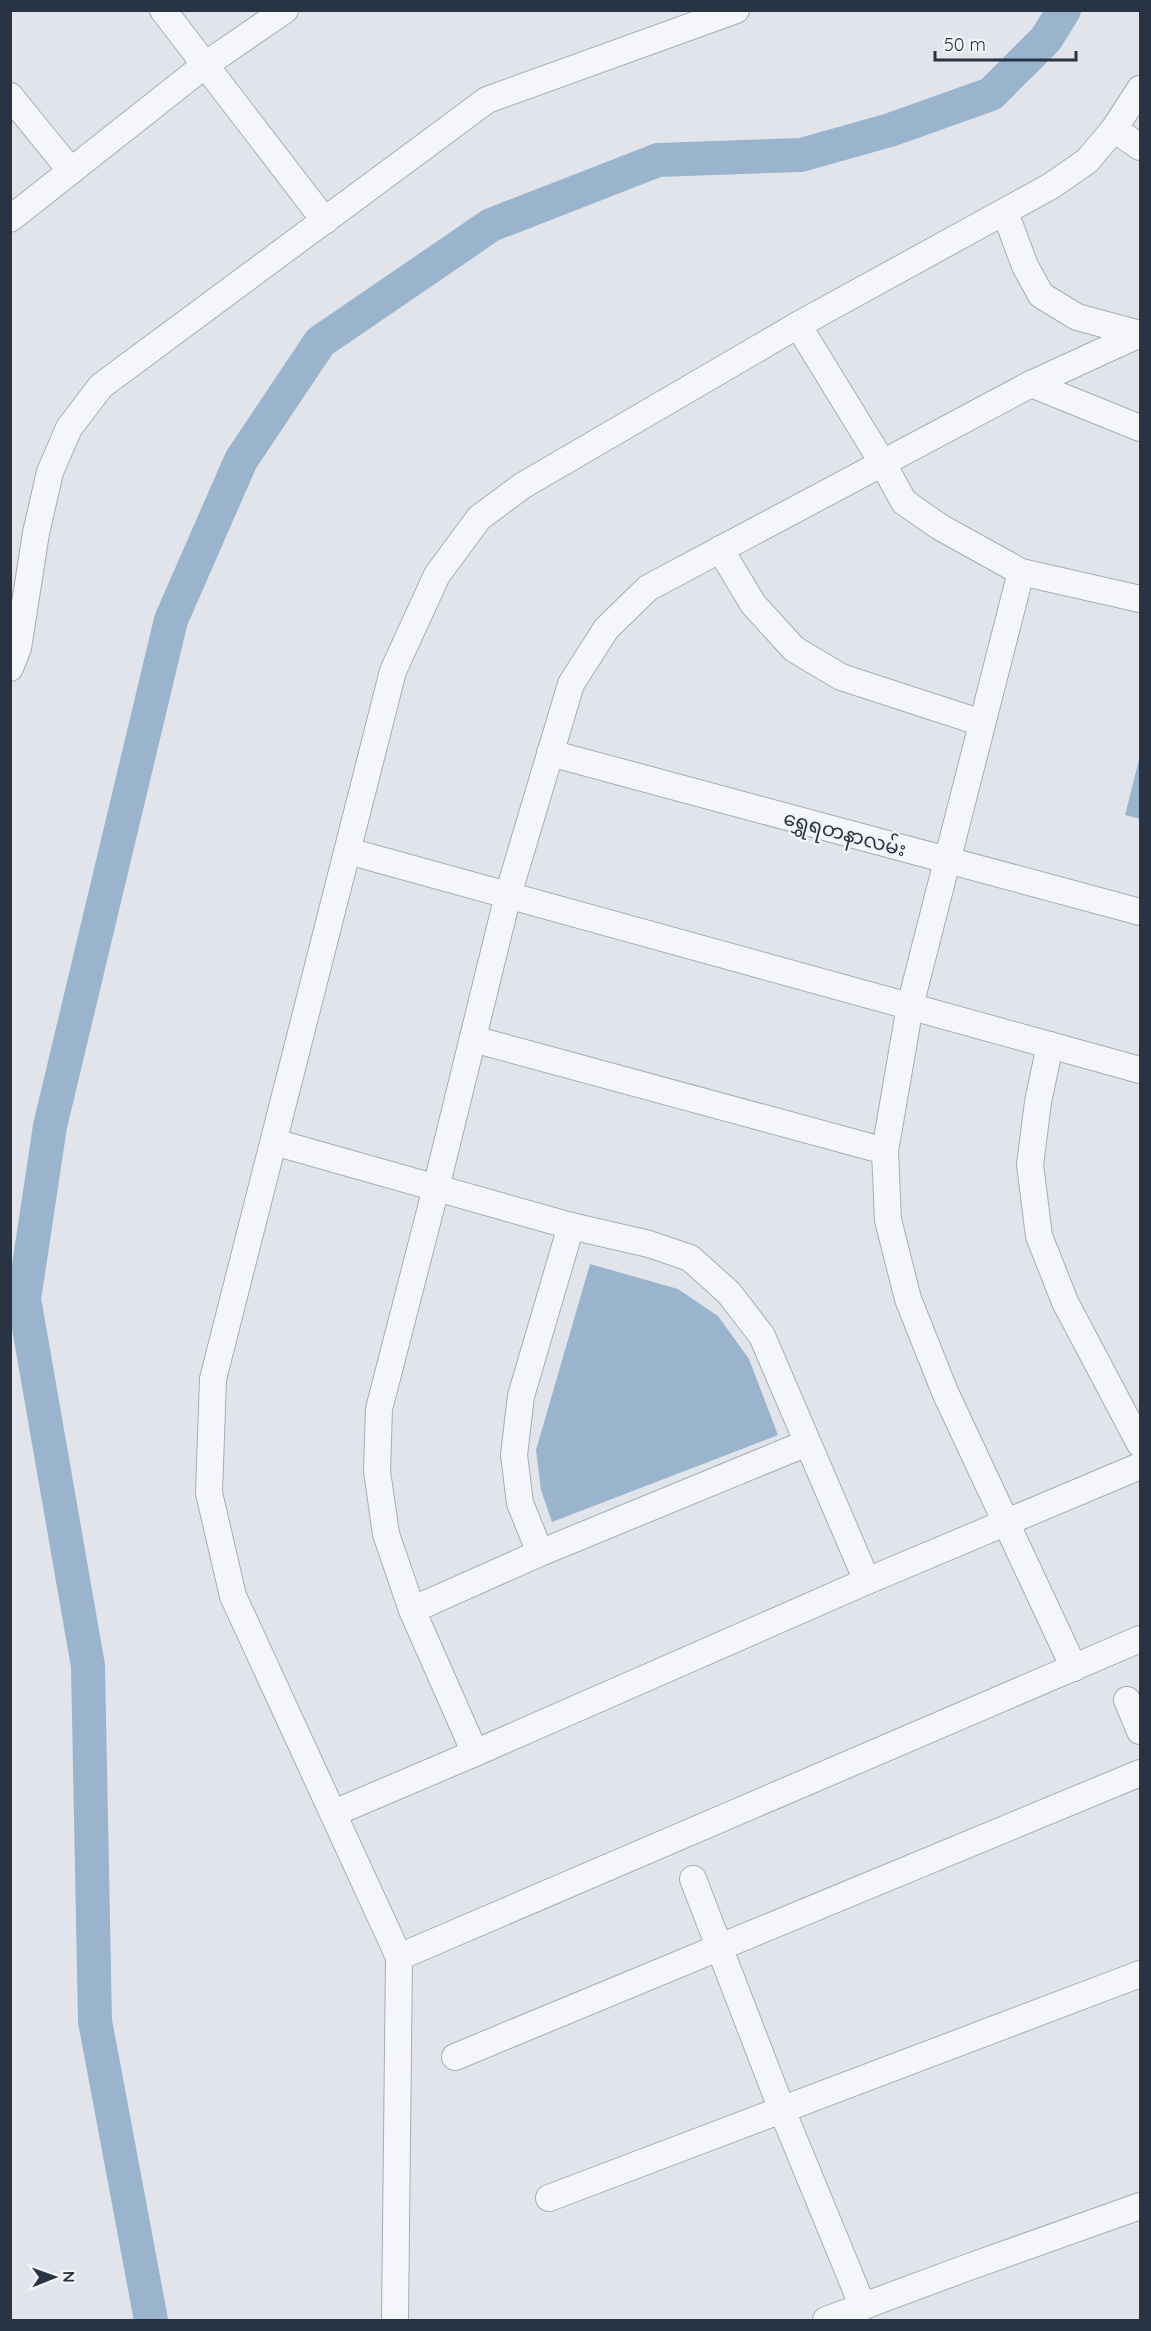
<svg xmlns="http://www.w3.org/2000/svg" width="1151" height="2331" viewBox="0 0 1151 2331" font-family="Quicksand,'Noto Sans Myanmar',sans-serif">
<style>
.water{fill:#9ab4cd}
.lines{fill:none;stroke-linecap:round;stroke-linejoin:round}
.river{stroke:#9ab4cd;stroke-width:34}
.minor-casing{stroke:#a6acb6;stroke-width:28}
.minor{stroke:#f5f6f9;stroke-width:26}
.labels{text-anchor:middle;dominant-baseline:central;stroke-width:5;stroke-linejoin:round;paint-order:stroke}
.street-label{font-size:20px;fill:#283344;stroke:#f1f4f8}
</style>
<rect width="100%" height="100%" fill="#e1e5eb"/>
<g class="water">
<polygon points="1140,756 1140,819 1125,815"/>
<polygon points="590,1264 678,1289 718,1316 749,1359 778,1435 552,1522 541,1490 536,1450"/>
</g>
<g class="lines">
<polyline class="river" points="151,2320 95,2021 88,1666 24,1299 50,1126 171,620 241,460 320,342 491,225 658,160 801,155 890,130 991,94 1046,39 1064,10"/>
<defs>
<g id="minor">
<polyline points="163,10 325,221"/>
<polyline points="10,96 71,171"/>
<polyline points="1114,129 1140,147"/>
<polyline points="1005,212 1025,266 1041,295 1077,317 1140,334"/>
<polyline points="10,219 205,65 285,10"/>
<polyline points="798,325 882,462 904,502 940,527 1021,572 1140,599"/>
<polyline points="1031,384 1140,428"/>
<polyline points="720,549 753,604 794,649 841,677 982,723"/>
<polyline points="1021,572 910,1006 885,1151 888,1220 908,1299 945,1392 1074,1668"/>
<polyline points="10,668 18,648 36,533 50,472 69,428 101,386 487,100 736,10"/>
<polyline points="550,753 1140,912"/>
<polyline points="348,851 1140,1070"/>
<polyline points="473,1039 885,1151"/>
<polyline points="1050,1045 1038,1102 1030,1165 1039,1236 1065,1302 1140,1444"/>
<polyline points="274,1142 571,1226 649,1244 690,1258 729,1293 762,1336 867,1581"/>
<polyline points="540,1553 520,1503 514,1455 521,1396 571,1226"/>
<polyline points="412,1610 540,1553 807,1443"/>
<polyline points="1127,1700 1140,1731"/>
<polyline points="475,1753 412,1610 386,1534 377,1471 379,1409 436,1188 508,895 571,684 606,629 648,588 1031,384 1140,334"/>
<polyline points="334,1813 475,1753 867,1581 1140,1466"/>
<polyline points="693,1879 782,2110 863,2307"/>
<polyline points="399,1957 1140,1639"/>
<polyline points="455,2057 1140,1773"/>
<polyline points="549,2198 1140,1974"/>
<polyline points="395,2320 399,1957 233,1596 209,1493 213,1379 393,671 437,575 479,518 522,486 798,325 1051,186 1087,161 1114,129 1140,89"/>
<polyline points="826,2320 966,2268 1140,2206"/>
</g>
</defs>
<use href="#minor" class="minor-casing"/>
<use href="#minor" class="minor"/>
</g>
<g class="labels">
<g class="street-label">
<text transform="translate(845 833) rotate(15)">ရွှေရတနာလမ်း</text>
</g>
</g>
<rect width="1151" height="2331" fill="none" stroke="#283344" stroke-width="24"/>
<g transform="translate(54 2277) rotate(89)" stroke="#f1f4f8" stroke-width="4.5" paint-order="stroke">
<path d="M0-4.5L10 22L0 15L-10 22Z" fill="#283344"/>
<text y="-9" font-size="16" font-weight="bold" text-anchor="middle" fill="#283344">N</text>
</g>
<path d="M935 51v9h141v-9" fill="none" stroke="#283344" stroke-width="3"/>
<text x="944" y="51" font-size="18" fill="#283344" stroke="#f1f4f8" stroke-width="4.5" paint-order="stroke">50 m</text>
</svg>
